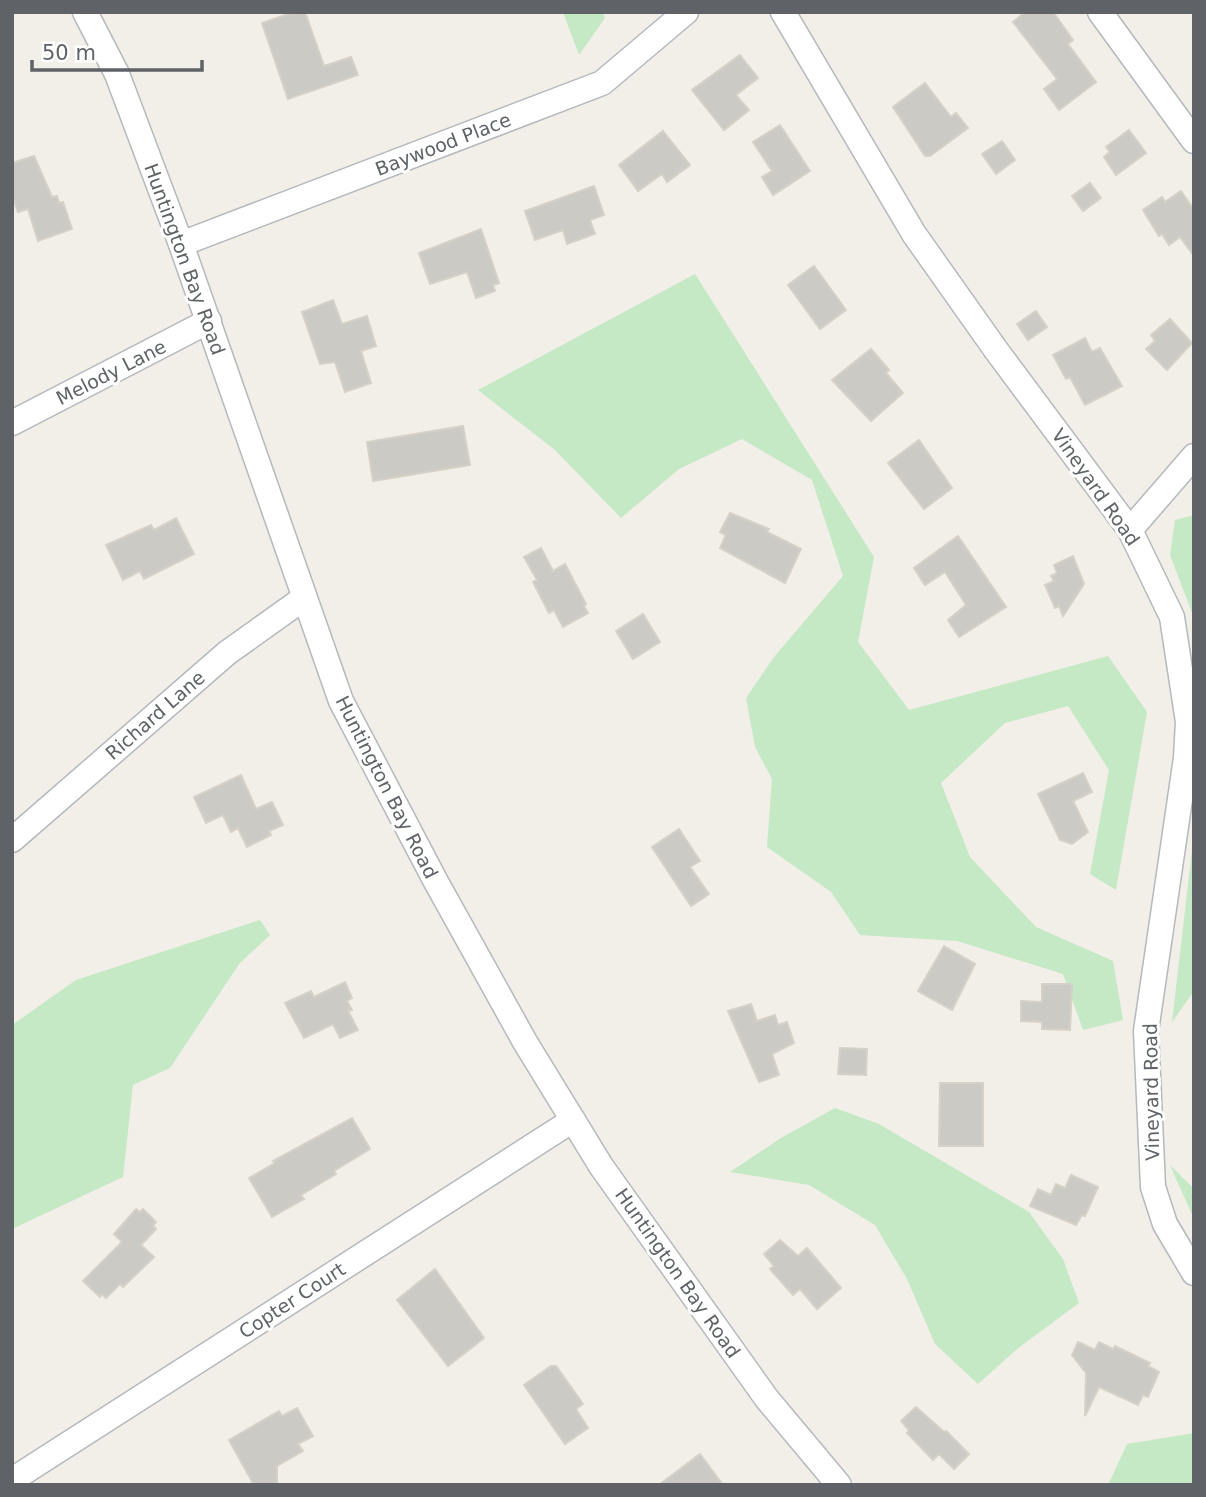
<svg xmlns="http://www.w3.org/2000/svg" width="1206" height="1497" viewBox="0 0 1206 1497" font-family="'DejaVu Sans',sans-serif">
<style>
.green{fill:#c5e8c5}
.building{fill:#cccac5;stroke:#d6d1c6;stroke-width:2}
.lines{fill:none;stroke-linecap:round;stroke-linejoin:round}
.minor-casing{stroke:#b5b8bc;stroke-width:27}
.minor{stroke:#fff;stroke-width:24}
.labels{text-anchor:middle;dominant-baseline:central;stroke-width:6;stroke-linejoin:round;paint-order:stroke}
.street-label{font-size:19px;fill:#5f6368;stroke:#fff}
</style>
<rect width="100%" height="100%" fill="#f1efe8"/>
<g class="green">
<polygon points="563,12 602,12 605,18 579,55"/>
<polygon points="695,274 874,557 858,642 909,710 1108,656 1147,712 1116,890 1090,874 1109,770 1068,706 1005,723 941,783 970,857 1036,927 1113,961 1123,1020 1083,1030 1063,974 957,941 860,935 831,892 767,847 772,779 755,747 746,698 774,657 843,576 812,480 742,439 679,469 621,518 555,450 478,390"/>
<polygon points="1194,515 1194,618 1170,555 1175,520"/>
<polygon points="1194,833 1194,991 1172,1022"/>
<polygon points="260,920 270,935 239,964 170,1068 133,1085 123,1177 12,1229 12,1025 76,980"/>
<polygon points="835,1108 879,1124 1029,1212 1063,1259 1079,1303 1017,1349 978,1384 935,1344 907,1279 875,1225 809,1185 730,1172 781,1138"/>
<polygon points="1170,1165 1194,1189 1194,1219"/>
<polygon points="1194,1433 1194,1485 1108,1485 1127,1444"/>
</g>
<g class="building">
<polygon points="294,12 305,12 324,66 351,57 358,75 288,99 262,23"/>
<polygon points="1025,12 1053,12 1073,40 1068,44 1096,82 1059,110 1044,89 1057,79 1013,22"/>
<polygon points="740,55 758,78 736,95 749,110 724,130 692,90"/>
<polygon points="925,83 951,117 956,113 968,128 930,156 925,156 893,107"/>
<polygon points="780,125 810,171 773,195 762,177 772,171 753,142"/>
<polygon points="1129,130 1146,153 1116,175 1104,157 1110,152 1106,147"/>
<polygon points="663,131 690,165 667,182 662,174 638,191 619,165"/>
<polygon points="1002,141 1015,160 996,174 982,154"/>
<polygon points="34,156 52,197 57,196 59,203 63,202 72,229 38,241 28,209 18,212 12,196 12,163"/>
<polygon points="1090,183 1101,198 1083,211 1072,196"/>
<polygon points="594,186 604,215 590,220 595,234 567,244 563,230 535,240 525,211"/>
<polygon points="1181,191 1194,210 1194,256 1180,237 1169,245 1162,234 1159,236 1143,210 1162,197 1165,202"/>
<polygon points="481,229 499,283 493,285 495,291 476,298 467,272 430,284 419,253"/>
<polygon points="814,266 846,310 820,329 788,285"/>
<polygon points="333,300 342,324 367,316 376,346 361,351 371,383 345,392 335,362 320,364 302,312"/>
<polygon points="1036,311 1047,327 1028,340 1017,324"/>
<polygon points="1170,319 1192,343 1167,370 1146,349 1155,341 1151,335"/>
<polygon points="1085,338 1092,352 1100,348 1122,386 1085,405 1070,377 1066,379 1053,355"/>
<polygon points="871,349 889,370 886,373 903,393 871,421 832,380"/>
<polygon points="463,426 470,465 373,481 367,442"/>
<polygon points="919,440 952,488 924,509 888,463"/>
<polygon points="730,513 769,529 767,532 801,549 785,583 720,548 726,535 720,532"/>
<polygon points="176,518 194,554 144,579 140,571 123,580 106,545 151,525 154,530"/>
<polygon points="958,536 1006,607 959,637 948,620 966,605 945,572 925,585 914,568"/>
<polygon points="541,548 553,571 565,564 586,604 584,606 588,613 563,627 554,610 549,613 533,582 537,580 524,557"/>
<polygon points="1073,556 1084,584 1063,616 1059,606 1055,608 1045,585 1054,581 1051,576 1057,573 1054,565"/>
<polygon points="643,614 660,642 633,659 616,631"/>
<polygon points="1083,773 1092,792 1073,801 1088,832 1072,844 1060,840 1038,794"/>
<polygon points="241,775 256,809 272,802 283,825 269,831 271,835 247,847 238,828 231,832 223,815 206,823 194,797"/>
<polygon points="679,829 700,861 690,867 709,894 691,906 652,847"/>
<polygon points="944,946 975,964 952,1010 918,991"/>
<polygon points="345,982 352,998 347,1001 352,1010 348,1011 358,1030 340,1038 333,1024 304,1038 285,1003 311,991 314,997"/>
<polygon points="1042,984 1072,984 1070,1030 1042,1029 1042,1022 1021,1021 1021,1001 1042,1002"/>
<polygon points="751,1004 757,1021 775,1015 778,1025 787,1022 794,1043 772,1054 779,1075 759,1082 728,1011"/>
<polygon points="840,1048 867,1049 866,1075 838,1074"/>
<polygon points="940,1083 983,1083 983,1146 939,1146"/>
<polygon points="352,1118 370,1149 334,1171 336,1174 301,1195 304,1199 272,1217 249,1178 275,1163 273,1161"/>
<polygon points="1071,1175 1098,1187 1085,1216 1082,1215 1076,1225 1030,1206 1038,1189 1051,1195 1056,1184 1065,1188"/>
<polygon points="136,1209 140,1212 143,1209 156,1222 153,1226 156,1229 141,1245 154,1257 123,1287 120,1284 106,1298 102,1294 100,1297 83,1281 122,1242 114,1234"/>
<polygon points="780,1240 798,1256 807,1248 841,1288 817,1309 800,1289 793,1295 770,1269 774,1266 764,1254"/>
<polygon points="435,1269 484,1338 448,1366 397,1300"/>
<polygon points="1078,1342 1095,1350 1099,1342 1113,1349 1115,1346 1150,1363 1148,1366 1159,1372 1148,1397 1143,1395 1138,1405 1099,1387 1085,1416 1086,1373 1072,1355"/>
<polygon points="551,1366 556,1366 583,1404 576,1409 588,1428 565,1444 524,1385"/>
<polygon points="916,1407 944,1432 946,1431 969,1454 954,1469 939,1454 933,1460 907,1433 909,1430 901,1421"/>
<polygon points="297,1408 313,1436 298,1444 303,1451 277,1466 277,1485 254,1485 229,1440 279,1411 282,1416"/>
<polygon points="700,1454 723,1485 659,1485"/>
</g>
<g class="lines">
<defs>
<g id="minor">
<polyline points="85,12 117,74 181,244 341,701 435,880 525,1042 601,1166 767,1399 839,1485"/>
<polyline points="783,12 914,234 996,350 1130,530 1172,617 1188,722 1186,758 1146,1031 1153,1187 1165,1224 1194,1273"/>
<polyline points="1100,12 1194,141"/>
<polyline points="181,244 602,83 686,12"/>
<polyline points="12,423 209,321"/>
<polyline points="1130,530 1194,456"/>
<polyline points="12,840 227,653 304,598"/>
<polyline points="12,1480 573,1120"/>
</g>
</defs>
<use href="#minor" class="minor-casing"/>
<use href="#minor" class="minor"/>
</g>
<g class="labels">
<g class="street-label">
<text transform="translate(443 144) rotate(-21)">Baywood Place</text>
<text transform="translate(185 259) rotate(70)">Huntington Bay Road</text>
<text transform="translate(111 372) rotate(-27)">Melody Lane</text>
<text transform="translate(1096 487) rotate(55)">Vineyard Road</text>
<text transform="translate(155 715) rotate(-41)">Richard Lane</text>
<text transform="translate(387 787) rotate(63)">Huntington Bay Road</text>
<text transform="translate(1151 1092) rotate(-91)">Vineyard Road</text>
<text transform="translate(678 1273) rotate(55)">Huntington Bay Road</text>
<text transform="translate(292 1300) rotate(-33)">Copter Court</text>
</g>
</g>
<rect width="1206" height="1497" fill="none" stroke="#5f6368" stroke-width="28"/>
<path d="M32 60v10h170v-10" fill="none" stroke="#5f6368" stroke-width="3.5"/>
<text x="42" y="60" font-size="21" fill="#5f6368" stroke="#ffffff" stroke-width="5" paint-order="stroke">50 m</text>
</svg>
